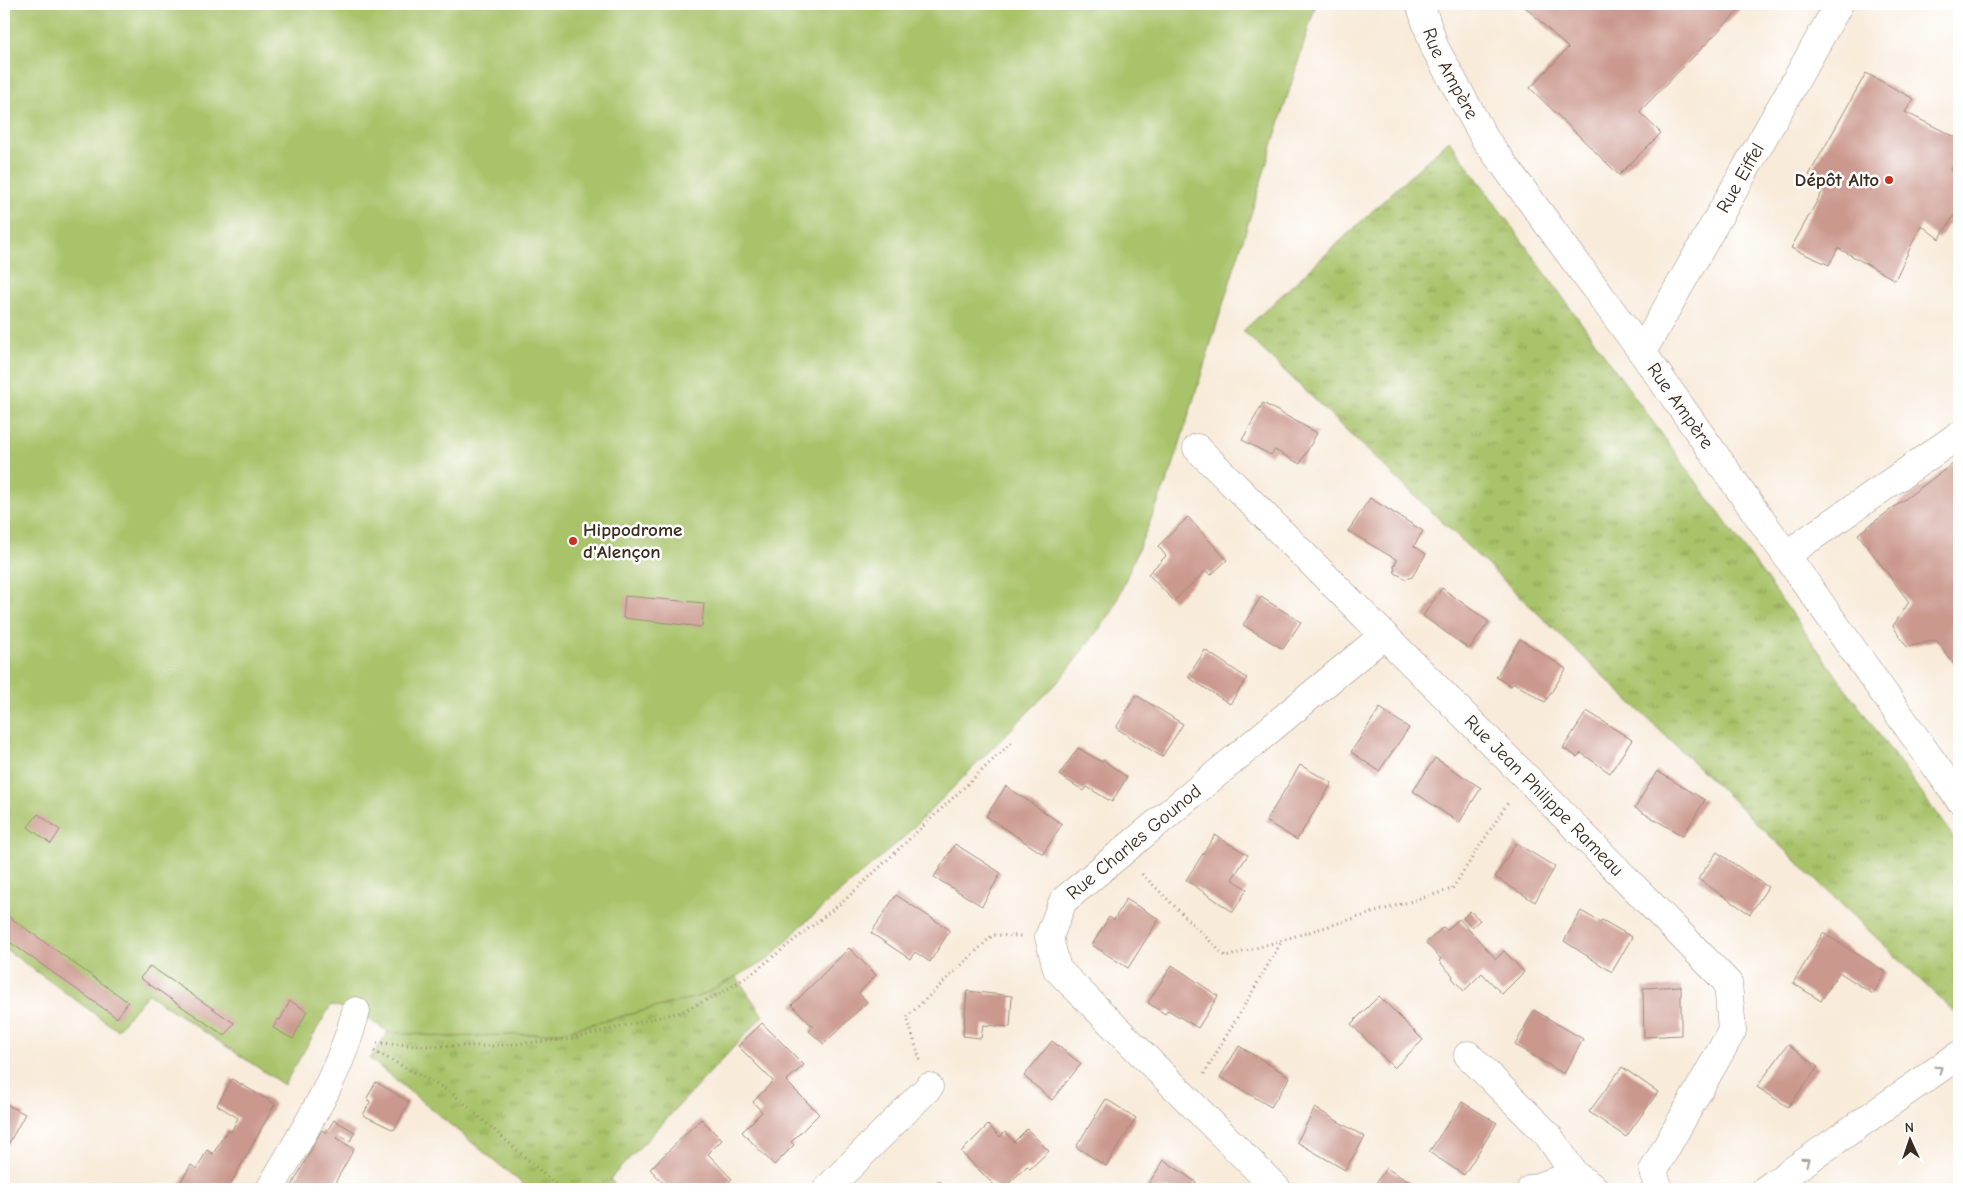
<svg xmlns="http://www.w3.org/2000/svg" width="1963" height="1193" viewBox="0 0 1963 1193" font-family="'Comic Neue',sans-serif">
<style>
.grass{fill:url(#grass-tufts);stroke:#727644}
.garden{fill:#a8c369;stroke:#727644}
.building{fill:#cb988d}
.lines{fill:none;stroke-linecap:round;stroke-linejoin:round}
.minor-casing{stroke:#9a8a7c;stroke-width:29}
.path{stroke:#9a8a7c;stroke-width:3;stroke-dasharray:1 4;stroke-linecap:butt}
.minor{stroke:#fff;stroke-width:28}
.oneway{stroke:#a79f9a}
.poi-dot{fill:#c8321e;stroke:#fff;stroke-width:2}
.labels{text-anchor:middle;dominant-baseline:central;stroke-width:5;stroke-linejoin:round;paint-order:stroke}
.street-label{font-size:19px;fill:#3b2a1e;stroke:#fff}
.poi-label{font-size:19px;font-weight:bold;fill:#3b2a1e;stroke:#fff;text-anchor:end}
</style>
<defs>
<pattern id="grass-tufts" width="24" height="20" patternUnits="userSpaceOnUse" patternTransform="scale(1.25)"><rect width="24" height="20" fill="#a8c369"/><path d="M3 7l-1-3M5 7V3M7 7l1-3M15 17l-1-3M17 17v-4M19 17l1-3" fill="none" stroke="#8a9f56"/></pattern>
</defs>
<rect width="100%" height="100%" fill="#fff"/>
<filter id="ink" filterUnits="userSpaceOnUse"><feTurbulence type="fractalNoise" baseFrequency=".02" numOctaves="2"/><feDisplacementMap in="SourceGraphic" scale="10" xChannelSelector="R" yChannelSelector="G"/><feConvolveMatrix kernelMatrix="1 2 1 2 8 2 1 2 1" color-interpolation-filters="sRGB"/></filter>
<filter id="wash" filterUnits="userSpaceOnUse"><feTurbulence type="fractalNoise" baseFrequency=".0096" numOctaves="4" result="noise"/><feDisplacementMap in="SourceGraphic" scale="20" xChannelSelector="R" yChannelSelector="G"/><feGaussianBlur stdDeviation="1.12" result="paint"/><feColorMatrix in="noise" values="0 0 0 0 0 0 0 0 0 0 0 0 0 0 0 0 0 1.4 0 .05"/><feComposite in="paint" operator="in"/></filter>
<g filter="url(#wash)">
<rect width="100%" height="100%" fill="#f8ebda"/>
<g class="grass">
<polygon points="1449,140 1959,845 1959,1017 1243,331"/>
<polygon points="736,976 763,1016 610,1179 619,1189 529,1189 370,1059 388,1032 449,1037 557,1033 700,996"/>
</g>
<polygon class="garden" points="4,4 1316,4 1172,469 1112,612 1060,680 904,837 801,926 769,959 700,996 557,1033 449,1037 388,1032 356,1011 331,1005 284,1085 148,994 117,1030 4,948"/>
<g id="blocks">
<g class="building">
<polygon points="1522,4 1745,4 1639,112 1661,133 1619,175 1530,88 1568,48"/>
<polygon points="1866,73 1914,99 1905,112 1959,139 1959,156 1950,170 1959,176 1959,208 1939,239 1921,225 1895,280 1838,248 1829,265 1791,248 1826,185 1809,175"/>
<polygon points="1263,403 1317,433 1300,464 1275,450 1271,455 1242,440"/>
<polygon points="1959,459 1959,671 1936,640 1907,647 1893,626 1909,602 1858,534"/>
<polygon points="1370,498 1423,531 1414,546 1426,554 1412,577 1406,579 1395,573 1394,566 1397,560 1348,531"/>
<polygon points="1188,517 1227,560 1211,575 1206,571 1174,601 1148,574 1166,556 1158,546"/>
<polygon points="1442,588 1489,622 1469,649 1423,616"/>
<polygon points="625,596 704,603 702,627 623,618"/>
<polygon points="1261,597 1301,622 1283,649 1243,625"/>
<polygon points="1520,639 1566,669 1545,702 1514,683 1511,686 1496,677"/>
<polygon points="1205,650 1247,678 1230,704 1188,677"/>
<polygon points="1136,695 1183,724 1162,757 1116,728"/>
<polygon points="1380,708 1409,728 1379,771 1351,752"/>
<polygon points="1587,711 1632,740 1610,773 1581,753 1577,757 1563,748"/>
<polygon points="1078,748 1102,762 1103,760 1127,777 1112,802 1087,787 1084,791 1059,775"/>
<polygon points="1435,758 1481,788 1459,823 1413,791"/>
<polygon points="1300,765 1332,783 1297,840 1266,821"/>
<polygon points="1657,771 1705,800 1683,836 1635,808"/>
<polygon points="1006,786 1062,824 1043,854 986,816"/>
<polygon points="38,814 60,830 51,844 28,827"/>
<polygon points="1215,835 1248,855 1232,879 1247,889 1233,912 1186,880"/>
<polygon points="1516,843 1555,867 1535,902 1495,877"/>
<polygon points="955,844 1001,873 982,906 934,877"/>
<polygon points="1717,852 1768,887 1750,914 1698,879"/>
<polygon points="896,895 950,930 930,962 915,952 910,959 871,933"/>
<polygon points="1126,899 1159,919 1128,968 1092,945 1109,917 1114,920"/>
<polygon points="1470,911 1480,920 1472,927 1463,918"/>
<polygon points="1581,911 1600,922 1602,920 1632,937 1612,972 1564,941"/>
<polygon points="4,913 128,1002 117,1018 4,938"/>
<polygon points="1459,919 1496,959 1504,951 1524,972 1502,994 1482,973 1464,991 1452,978 1453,976 1439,961 1441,959 1426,943 1443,927 1447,930"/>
<polygon points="1823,933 1886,972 1873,994 1839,972 1821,1001 1793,983"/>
<polygon points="849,948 876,975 859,993 867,1002 824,1044 809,1031 813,1027 792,1005"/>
<polygon points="1172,965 1218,996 1198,1028 1168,1010 1165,1014 1148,1003"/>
<polygon points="150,966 234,1023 225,1036 140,978"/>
<polygon points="1681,986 1681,1035 1644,1037 1643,988"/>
<polygon points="967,991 1012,996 1010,1027 983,1025 981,1038 963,1036"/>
<polygon points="1379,996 1423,1040 1394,1068 1351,1024"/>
<polygon points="290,1001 307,1011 293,1039 273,1028 278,1019 280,1020"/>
<polygon points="1534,1010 1583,1039 1564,1074 1515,1045"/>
<polygon points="762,1023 804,1065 786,1081 819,1114 791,1142 794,1145 774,1165 742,1132 762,1112 753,1102 773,1081 738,1046"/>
<polygon points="1052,1041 1081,1064 1052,1100 1024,1076"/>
<polygon points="1788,1044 1818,1067 1788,1107 1757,1087"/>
<polygon points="1239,1046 1290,1077 1271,1107 1220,1077"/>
<polygon points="1622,1067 1658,1092 1626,1137 1589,1112"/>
<polygon points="232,1079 275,1104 228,1189 179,1189 177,1188 191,1165 197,1169 207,1150 213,1154 227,1130 231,1132 238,1118 217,1105"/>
<polygon points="376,1082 409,1102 394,1130 363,1115 370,1102 367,1098"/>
<polygon points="1106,1099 1136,1118 1106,1166 1076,1147"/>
<polygon points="1462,1102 1497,1123 1464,1175 1429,1152"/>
<polygon points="4,1103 25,1114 4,1152"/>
<polygon points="1315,1108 1365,1137 1345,1170 1297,1142"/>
<polygon points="701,1119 722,1140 708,1154 732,1179 722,1189 669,1189 650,1169"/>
<polygon points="334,1120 355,1132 350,1141 339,1135 336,1138 354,1149 332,1188 334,1189 290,1189 322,1130 326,1133"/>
<polygon points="988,1125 1000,1137 1005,1132 1014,1142 1027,1129 1049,1151 1030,1169 1027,1166 1003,1189 998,1189 961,1152"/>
<polygon points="1164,1160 1196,1182 1191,1189 1145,1189"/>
<polygon points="1386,1168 1419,1188 1419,1189 1372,1189"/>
<polygon points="938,1180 947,1189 929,1189"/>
</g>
</g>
</g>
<g filter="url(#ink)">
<use href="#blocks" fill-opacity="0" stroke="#9a8a7c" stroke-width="1"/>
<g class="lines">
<defs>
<g id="minor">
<path id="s1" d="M1420,4L1435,48L1485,139L1642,352L1959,799"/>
<path id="s2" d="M1642,352L1839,4"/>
<path id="s3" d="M1197,448L1525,776L1728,983L1732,1031L1653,1171L1659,1189"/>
<polyline points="1786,555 1959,435"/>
<polyline points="1468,1055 1548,1135 1575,1175"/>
<path d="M270,1189C304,1130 339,1078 356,1011"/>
<polyline points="827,1189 929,1087"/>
<path id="s4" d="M1277,1189L1057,969L1049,937L1063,901L1384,635"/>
<polyline points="1531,1189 1575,1175 1595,1189"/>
<polyline points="1766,1189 1959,1055"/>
</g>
</defs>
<use href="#minor" class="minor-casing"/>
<g class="path">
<polyline points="1142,874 1226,957 1452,889 1509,801"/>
<polyline points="377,1043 426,1046 494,1046 570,1039 681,1012 723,992 754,972 846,899 1014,740"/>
<polyline points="374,1051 451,1092 561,1189"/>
<polyline points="920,1060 907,1017 993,935 1021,936"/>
<polyline points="1204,1074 1282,941"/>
</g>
<use href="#minor" class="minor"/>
</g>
<defs><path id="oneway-chevron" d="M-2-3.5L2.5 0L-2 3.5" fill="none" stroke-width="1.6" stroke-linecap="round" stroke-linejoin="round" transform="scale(1.25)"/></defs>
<g class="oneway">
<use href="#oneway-chevron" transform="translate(1939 1069) rotate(-35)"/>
<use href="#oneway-chevron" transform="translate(1806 1161) rotate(-35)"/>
</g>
</g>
<g class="poi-dot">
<circle cx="1889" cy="180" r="5"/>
<circle cx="573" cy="541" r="5"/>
</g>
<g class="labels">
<g class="street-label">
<text stroke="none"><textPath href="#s1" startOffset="76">Rue Ampère</textPath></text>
<text stroke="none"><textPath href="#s2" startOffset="200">Rue Eiffel</textPath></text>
<text stroke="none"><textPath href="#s1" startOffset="481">Rue Ampère</textPath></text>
<text stroke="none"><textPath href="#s3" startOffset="491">Rue Jean Philippe Rameau</textPath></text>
<text stroke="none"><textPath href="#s4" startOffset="475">Rue Charles Gounod</textPath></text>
</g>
<g class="poi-label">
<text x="1879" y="180">Dépôt Alto</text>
<text x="583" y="530" text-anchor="start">Hippodrome<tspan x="583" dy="22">d'Alençon</tspan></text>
</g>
</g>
<rect width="1963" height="1193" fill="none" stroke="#fff" stroke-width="20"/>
<g transform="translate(1910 1140) rotate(357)" stroke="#ffffff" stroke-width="4" paint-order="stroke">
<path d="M0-4L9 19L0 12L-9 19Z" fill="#3b2a1e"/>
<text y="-8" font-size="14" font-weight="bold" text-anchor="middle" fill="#3b2a1e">N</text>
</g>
</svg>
